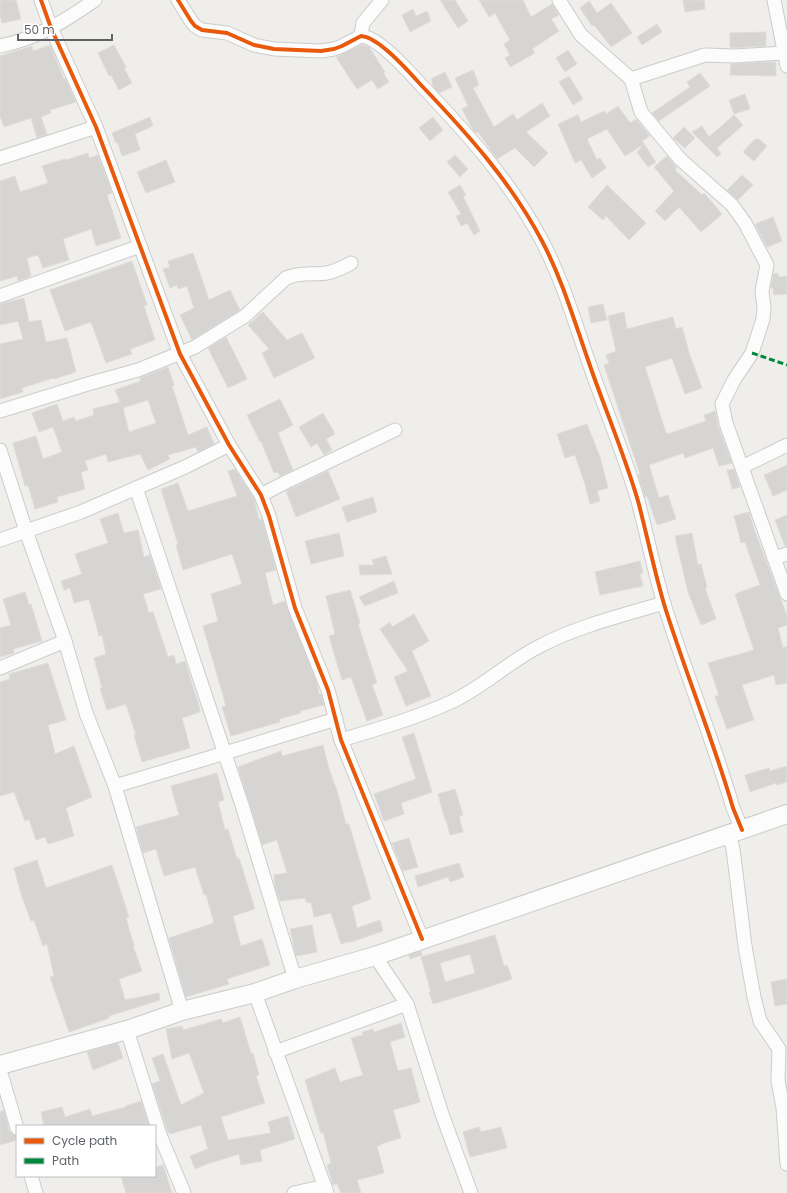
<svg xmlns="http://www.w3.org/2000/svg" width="787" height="1193" viewBox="0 0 787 1193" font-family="Poppins,sans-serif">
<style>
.building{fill:#d6d5d3;stroke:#deddd9;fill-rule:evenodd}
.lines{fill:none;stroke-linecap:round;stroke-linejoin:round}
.street-casing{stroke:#cbcccc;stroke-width:15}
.secondary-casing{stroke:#cacacb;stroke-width:20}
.street{stroke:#fdfcfc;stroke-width:13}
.secondary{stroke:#fdfcfc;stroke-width:18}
.quiet{stroke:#00873e;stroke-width:3;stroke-dasharray:6 3;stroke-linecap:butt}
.cycleway-casing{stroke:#fff;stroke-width:6}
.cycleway{stroke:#e8590c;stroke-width:4}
</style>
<rect width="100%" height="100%" fill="#efeeea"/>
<g class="building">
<polygon points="0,0 16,0 21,19 2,23 0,15"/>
<polygon points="440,0 455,0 468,21 458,28"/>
<polygon points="479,0 523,0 531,17 552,4 559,15 551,19 559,31 532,49 535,53 510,67 505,58 510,55 504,44 510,40 495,13 489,17"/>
<polygon points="683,0 704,0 705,9 685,12"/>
<polygon points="589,1 597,13 611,3 632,33 611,47 594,25 592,26 580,8"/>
<polygon points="413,9 416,16 427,11 431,21 410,32 402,15"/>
<polygon points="657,24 662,32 642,45 637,37"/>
<polygon points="766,32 766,46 730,48 730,33"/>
<polygon points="50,45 64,79 65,78 76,102 50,110 51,113 41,117 47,134 37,138 31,118 4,127 0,116 0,56 32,46 33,51"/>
<polygon points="114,45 126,67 124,68 132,83 119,90 111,75 109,76 98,53"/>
<polygon points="362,45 369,47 385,72 383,73 389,82 378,89 372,80 357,89 336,57"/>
<polygon points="568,50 577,64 565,72 556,58"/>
<polygon points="767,62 776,62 776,76 730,75 731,64"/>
<polygon points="473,70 479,85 473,88 494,127 513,114 517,120 542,103 550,116 526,132 548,153 534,167 515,148 497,159 478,132 476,133 473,130 462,109 468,106 455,78"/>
<polygon points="445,72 452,87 439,93 434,88 431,79"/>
<polygon points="700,73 710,86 659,121 652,113 690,87 687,82"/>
<polygon points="569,76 583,99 573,105 559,82"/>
<polygon points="745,94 750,109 734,114 729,100"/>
<polygon points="618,106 630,123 636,119 650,136 642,141 644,144 625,156 607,129 587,139 597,160 600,158 606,168 592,178 581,160 575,163 558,124 578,115 581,122 604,111 606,114"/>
<polygon points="734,115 743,125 717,148 721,154 717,157 692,132 702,126 709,137"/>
<polygon points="150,117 153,126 135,134 140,150 122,156 118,143 116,143 112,133"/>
<polygon points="433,117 443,130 430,141 419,128"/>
<polygon points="684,127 695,138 685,148 673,138"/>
<polygon points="755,139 759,139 767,146 754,161 743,152"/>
<polygon points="644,144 656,162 648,167 637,152"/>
<polygon points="88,153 89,158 98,155 112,193 107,195 121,238 96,246 91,229 63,239 69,260 43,268 38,255 27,258 31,276 18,281 17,276 0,281 0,181 15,176 20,192 48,183 42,166 65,159 66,160"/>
<polygon points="455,155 468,169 460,177 447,162"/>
<polygon points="667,156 677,168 675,170 702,195 704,193 722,214 701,232 679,207 665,221 655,211 674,191 654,167"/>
<polygon points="166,160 175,182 146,193 137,172"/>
<polygon points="742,175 753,185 738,200 727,190"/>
<polygon points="460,185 466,195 463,196 480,231 474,235 467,223 461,226 456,216 461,214 448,192"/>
<polygon points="607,185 646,223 629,240 606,216 603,220 588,207"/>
<polygon points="773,217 782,241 767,247 755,224"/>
<polygon points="193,253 209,300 230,290 240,310 192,340 180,315 194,308 187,286 178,289 177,285 170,288 163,269 170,267 168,261"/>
<polygon points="132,261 147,305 144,306 155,340 130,349 132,354 106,363 91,322 65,331 50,290"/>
<polygon points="778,273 779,277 787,276 787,294 774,295 773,288 771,288 773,274"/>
<polygon points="24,298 29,322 41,320 46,342 67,338 76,372 54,379 53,378 22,388 23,392 0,399 0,344 23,339 18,321 0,325 0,304"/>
<polygon points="603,304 607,320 591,323 588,307"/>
<polygon points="263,312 287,340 302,333 315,358 274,378 262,353 269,349 248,325"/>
<polygon points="624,312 627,329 673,317 676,329 682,327 689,353 702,388 685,394 672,358 645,367 666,433 668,434 706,421 704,415 715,411 718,426 732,463 719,466 713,448 685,458 683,453 649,465 659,498 668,495 676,519 657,525 647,496 645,497 638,475 640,474 604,365 609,363 606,355 616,351 608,316"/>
<polygon points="226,337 247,379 228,388 208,348"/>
<path d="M168,367L174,385L172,386L188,435L207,427L214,444L198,452L196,447L168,455L170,459L148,470L140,454L108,462L106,454L85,461L88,470L81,472L85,489L57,497L58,502L35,509L28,485L25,486L13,443L36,436L43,459L62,452L53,427L39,432L32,413L57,404L63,421L74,417L76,421L94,415L93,409L120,402L115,390L141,381L140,378ZM148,400L156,423L129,432L123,408Z"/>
<polygon points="280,399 293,425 278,433 293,470 280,476 278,472 274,473 261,441 260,442 247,415"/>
<polygon points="323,413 335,434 326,439 332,450 324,455 317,443 311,447 299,427"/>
<polygon points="587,424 600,457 608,488 597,491 600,501 590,504 585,484 575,455 565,458 557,434"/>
<polygon points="787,465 787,490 773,496 764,475"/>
<polygon points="235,469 254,499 259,520 262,519 276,570 265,573 273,605 285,601 317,683 319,694 321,694 324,705 300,711 301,713 279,719 280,722 231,736 222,707 226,706 203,626 218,621 211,594 242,584 232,554 183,570 176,545 178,544 161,489 178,483 188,511 237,496 228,471"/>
<polygon points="734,469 740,487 732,489 727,470"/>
<polygon points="328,471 340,499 296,517 286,491"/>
<polygon points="373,497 377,512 347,522 342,507"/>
<polygon points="749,512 754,529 787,616 787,625 778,628 783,648 787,646 787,683 776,685 774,675 742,685 754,720 727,729 715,697 719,695 708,663 754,650 735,594 760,585 745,542 741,543 734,516"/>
<polygon points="118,513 124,533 138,530 144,557 150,555 161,589 143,594 149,613 153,612 168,657 174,655 176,664 185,661 200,709 200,712 182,718 190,748 142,762 134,735 136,735 126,704 107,710 100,689 102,688 94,658 106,654 102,635 99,636 89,599 74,603 70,588 64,590 61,581 82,574 75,554 108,543 100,519"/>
<polygon points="787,515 787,546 785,546 775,520"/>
<polygon points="339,533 344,556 311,564 305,541"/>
<polygon points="692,533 698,565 701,564 707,587 705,588 716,619 701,625 688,592 675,536"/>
<polygon points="386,556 392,574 360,575 359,565 374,565 372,560"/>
<polygon points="640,561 643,573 640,574 643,586 600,595 595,572"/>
<polygon points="394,581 398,593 365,606 359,597"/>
<polygon points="350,590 360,623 358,624 377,683 372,685 383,715 367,721 351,677 342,680 329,636 335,634 326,596"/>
<polygon points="25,592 29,605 31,604 42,641 13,649 14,653 0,657 0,628 11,625 3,599"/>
<polygon points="414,614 429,641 412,651 431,696 406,706 394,677 408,671 380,629 390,622 392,627"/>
<polygon points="48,663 66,720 48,725 55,754 74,746 92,797 66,808 74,836 48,844 45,837 36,840 29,819 25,821 14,792 0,796 0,682 10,679 9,674"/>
<polygon points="414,733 432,792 401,803 404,814 384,821 374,794 416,779 402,737"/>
<polygon points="323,745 329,769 338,794 346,824 349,824 371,899 352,906 357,928 380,920 383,931 351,942 351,941 341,944 331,913 314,917 311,902 307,903 305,898 280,901 275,887 274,875 287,873 277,840 262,845 238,767 281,751 282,756"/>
<polygon points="787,766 787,782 777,785 776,783 750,792 745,775 769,768 770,771"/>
<polygon points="217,773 224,800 218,802 225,830 228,829 237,859 239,858 255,909 233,916 241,946 262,939 270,965 227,979 229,984 186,997 169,938 214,923 206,894 204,895 195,867 164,876 156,849 143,853 136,827 179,815 171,786"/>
<polygon points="455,789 463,815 459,816 463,832 450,835 446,820 445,820 438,794"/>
<polygon points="409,838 418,867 403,871 392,843"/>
<polygon points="37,860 46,888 112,865 129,917 126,918 134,946 133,946 142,971 119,979 125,1000 159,993 160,1000 109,1016 109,1018 69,1032 50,977 54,976 47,944 43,946 34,920 31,921 22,897 14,868"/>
<polygon points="459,863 464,877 450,882 448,877 418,887 415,876"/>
<polygon points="312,925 317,952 296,956 290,929"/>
<path d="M495,935L504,966L507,965L512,979L482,989L433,1004L429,992H431L421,957ZM470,954L475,973L445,982L440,963Z"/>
<polygon points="421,951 422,955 410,959 409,955"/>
<polygon points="787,979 787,1004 775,1006 771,982"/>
<polygon points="240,1017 251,1053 253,1053 259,1075 256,1076 265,1103 221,1117 228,1140 271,1133 268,1122 288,1116 295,1139 260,1150 262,1161 241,1165 239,1154 207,1164 195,1169 190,1156 208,1149 201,1125 170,1134 169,1132 168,1132 152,1084 160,1081 152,1058 163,1054 181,1105 204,1093 189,1053 172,1059 166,1029 182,1026 183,1030 221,1019 223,1023"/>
<polygon points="401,1023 405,1037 390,1042 398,1071 411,1068 420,1102 393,1110 401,1138 381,1144 381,1145 377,1146 384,1173 357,1180 361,1193 341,1193 337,1183 333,1185 327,1165 331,1163 323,1132 321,1133 305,1080 335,1068 340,1082 363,1075 351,1038 363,1035 362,1032 373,1029 374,1032"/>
<polygon points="118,1043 123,1058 93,1070 87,1052"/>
<polygon points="141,1101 149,1126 44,1126 41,1112 62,1107 65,1117 90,1109 92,1116 126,1107 126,1106"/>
<polygon points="4,1110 9,1131 12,1134 17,1136 17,1140 0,1145 0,1112"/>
<polygon points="479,1127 481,1132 501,1127 507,1148 470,1157 463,1132"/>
<polygon points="163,1165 172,1193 126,1193 121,1176 155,1176 155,1167"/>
</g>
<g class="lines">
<defs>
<g id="street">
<polyline points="41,0 51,28 96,127 180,354 229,445 261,495 269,516 295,608 328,690 341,740 422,939"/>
<path d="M178,0L191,21L195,26L202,30L227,33L254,45L274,49L321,51L334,49L342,46L361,36C379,37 409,72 421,85C467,133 511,182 542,241C562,279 574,320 588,360C604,407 624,453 638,501C647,535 654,570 664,604C685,672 713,739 733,808L742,830"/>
<polyline points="559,0 581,35 631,79 641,112 680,159 732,205 745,223 767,265 762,291 764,308 763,319 752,353 734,380 722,404 726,423 787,594"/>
<polyline points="774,0 787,66"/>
<polyline points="361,36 363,23 382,0"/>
<path d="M0,46C36,39 65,21 95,0"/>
<polyline points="631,79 705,55 734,56 785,53"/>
<polyline points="0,158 96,127"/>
<polyline points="0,296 140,246"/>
<path d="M0,411L91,383L138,370L195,347L245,316L286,278C300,272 313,275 327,273C336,271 344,267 351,263"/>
<polyline points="0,450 26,531 65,641 86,713 115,786 182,1011"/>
<polyline points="742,467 787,445"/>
<polyline points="136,488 242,805 295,979"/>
<polyline points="261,495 286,482 395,430"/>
<polyline points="0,540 81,512 185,467 229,445"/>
<polyline points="774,558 787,554"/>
<polyline points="0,668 65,641"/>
<path d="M341,740C378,729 416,718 451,702C482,688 507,663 538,647C575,627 623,615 664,603"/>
<polyline points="115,786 225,753 336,719"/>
<polyline points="729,834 733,849 745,946 754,997 760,1021 779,1049 778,1080 783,1108 787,1164"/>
<polyline points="375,956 407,1004 442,1114 471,1193"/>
<polyline points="255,993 327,1193"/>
<polyline points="127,1030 160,1135 184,1193"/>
<polyline points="275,1052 407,1004"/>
<polyline points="0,1070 17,1128"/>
<polyline points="31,1176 36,1193"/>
<polyline points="294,1193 325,1186"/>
</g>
<polyline id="secondary" points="0,1065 127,1030 182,1011 255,993 295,979 375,956 787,814"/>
</defs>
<use href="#street" class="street-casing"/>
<use href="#secondary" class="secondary-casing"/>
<use href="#street" class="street"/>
<use href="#secondary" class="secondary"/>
<polyline class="quiet" points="752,353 787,365"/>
<defs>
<g id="cycleway">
<polyline points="41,0 51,28 96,127 180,354 229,445 261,495 269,516 295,608 328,690 341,740 422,939"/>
<path d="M178,0L191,21L195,26L202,30L227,33L254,45L274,49L321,51L334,49L342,46L361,36C379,37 409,72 421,85C467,133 511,182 542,241C562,279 574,320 588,360C604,407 624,453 638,501C647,535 654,570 664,604C685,672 713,739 733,808L742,830"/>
</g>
</defs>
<use href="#cycleway" class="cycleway-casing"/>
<use href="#cycleway" class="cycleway"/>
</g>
<rect x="16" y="1125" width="140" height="52" fill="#ffffff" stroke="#bfc1c3"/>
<rect x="24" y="1138" width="20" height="6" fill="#e8590c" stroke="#bfc1c3"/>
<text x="52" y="1145" font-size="12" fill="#5f6368">Cycle path</text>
<rect x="24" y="1158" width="20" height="6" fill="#00873e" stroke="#bfc1c3"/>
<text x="52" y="1165" font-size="12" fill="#5f6368">Path</text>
<path d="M18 34v6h94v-6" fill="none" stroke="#5f6368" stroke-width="2"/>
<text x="24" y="34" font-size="12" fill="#5f6368" stroke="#ffffff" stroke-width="3" paint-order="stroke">50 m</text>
</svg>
